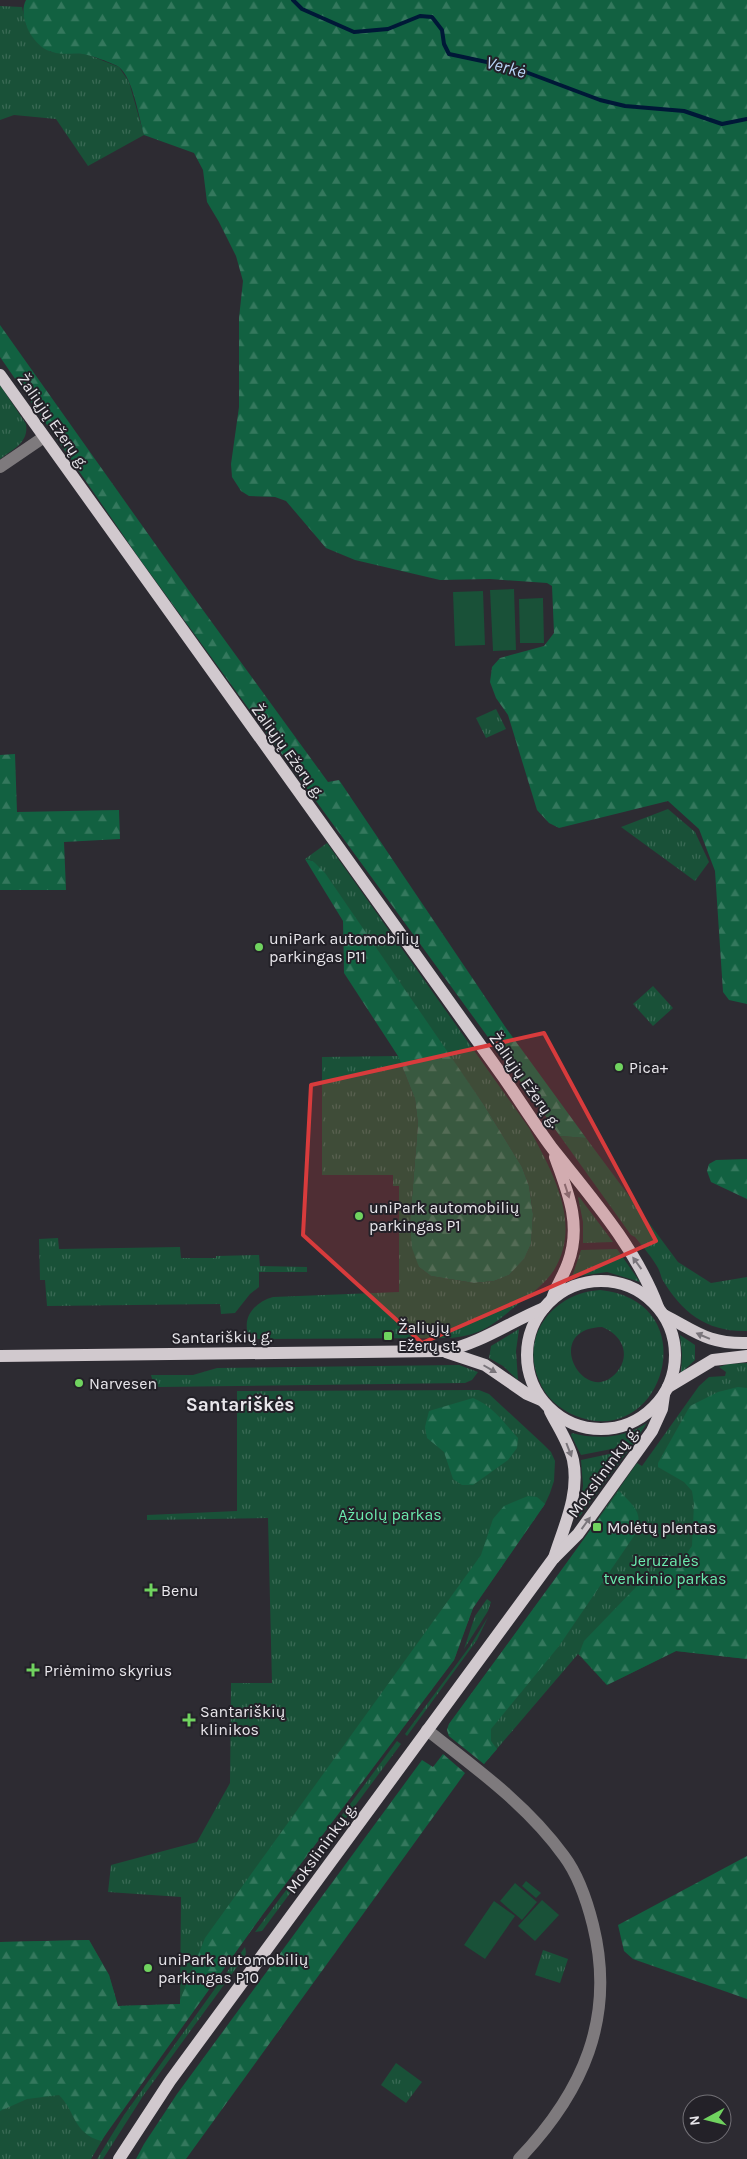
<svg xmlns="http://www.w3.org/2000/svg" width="747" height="2159" viewBox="0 0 747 2159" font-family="Karla,sans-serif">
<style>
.grass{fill:url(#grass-tufts);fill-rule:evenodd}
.forest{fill:url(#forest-firs)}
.pitch{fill:#195138}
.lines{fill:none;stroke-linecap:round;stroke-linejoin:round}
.stream{stroke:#001837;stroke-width:4}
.minor{stroke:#7e7a7d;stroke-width:12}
.major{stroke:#d1c9ce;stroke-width:12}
.oneway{fill:#7a757b}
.marked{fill:#d83b3c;fill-opacity:0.2;stroke:#d83b3c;stroke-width:4;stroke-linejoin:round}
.poi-dot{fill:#70d35f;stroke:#232128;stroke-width:2}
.labels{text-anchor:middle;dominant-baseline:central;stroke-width:4;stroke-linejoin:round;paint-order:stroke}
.street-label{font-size:16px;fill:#e8e6eb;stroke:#232128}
.poi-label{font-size:16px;fill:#e8e6eb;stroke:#232128;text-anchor:start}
.park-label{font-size:16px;fill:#6bebae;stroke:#232128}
.water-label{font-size:18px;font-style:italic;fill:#b9d5f8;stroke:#232128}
.quarter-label{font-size:19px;font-weight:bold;fill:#e8e6eb;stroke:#232128}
</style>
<defs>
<pattern id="grass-tufts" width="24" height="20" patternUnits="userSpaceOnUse" patternTransform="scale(1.25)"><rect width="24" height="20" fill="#195138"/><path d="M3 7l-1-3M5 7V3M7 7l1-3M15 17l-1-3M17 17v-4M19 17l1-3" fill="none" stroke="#3a6a55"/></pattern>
<pattern id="forest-firs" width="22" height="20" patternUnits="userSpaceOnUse" patternTransform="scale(1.25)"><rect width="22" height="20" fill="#126141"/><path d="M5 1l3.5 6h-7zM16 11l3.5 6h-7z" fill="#34785d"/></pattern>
</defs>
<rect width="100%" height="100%" fill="#2d2b32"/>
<g class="grass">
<polygon points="0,6 22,7 26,25 36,41 51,52 86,54 119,67 129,82 144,135 88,166 56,119 14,115 0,120"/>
<path d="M0,385L26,424C29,442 14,449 0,459Z"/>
<polygon points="496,709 506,729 486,738 476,718"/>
<polygon points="668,809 695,832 709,862 695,881 621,827"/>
<path d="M327,843L529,1128C551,1170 583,1223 554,1270C546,1283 530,1295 518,1304C494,1324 481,1336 448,1338L254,1339L249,1337C241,1317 255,1302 273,1297L399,1292V1186H393V1175H322V1057L398,1056L415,1099L418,1124L410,1222L419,1267L431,1276L474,1283L494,1281L509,1275L524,1259L531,1244L533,1213L529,1186L522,1167L484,1105L313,861L305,859Z"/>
<polygon points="653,986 673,1008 653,1026 633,1004"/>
<path d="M560,1136L586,1138L678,1262L711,1283L747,1277V1331C707,1332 682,1313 662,1279C661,1276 660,1272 658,1268C652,1257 643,1247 635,1237L631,1235Z"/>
<polygon points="578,1197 580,1198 613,1242 583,1243 583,1222"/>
<polygon points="58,1238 59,1249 180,1247 181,1258 216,1258 216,1256 259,1255 260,1266 307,1267 307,1272 259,1272 259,1287 250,1294 235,1313 221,1314 220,1304 47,1306 45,1280 40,1280 39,1239"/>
<polygon points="617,1249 640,1282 607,1272 572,1277 581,1250"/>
<path d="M600,1290C708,1301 664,1451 576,1416C559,1409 545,1397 539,1380C520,1334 554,1293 600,1290ZM602,1327C621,1334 632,1354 617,1372C585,1410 540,1329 602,1327Z"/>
<polygon points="519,1329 516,1351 518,1380 503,1366 489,1358 491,1346"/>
<polygon points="680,1335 695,1345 695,1360 681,1373 682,1354"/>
<polygon points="747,1363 747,1659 676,1651 607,1685 578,1654 484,1764 449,1736 447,1730 449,1724 557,1577 637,1463 642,1466 699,1386 709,1377 725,1376 726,1372 719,1367 728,1364"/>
<polygon points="459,1365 478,1372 472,1380 465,1383 160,1387 154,1386 151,1375 193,1375 217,1368"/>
<polygon points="479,1390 489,1394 543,1444 551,1452 555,1461 554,1481 550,1493 545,1504 473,1608 454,1660 263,1914 116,2117 91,2159 0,2159 0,1942 89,1940 109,1975 118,2006 180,2004 181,1897 108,1892 111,1865 197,1842 230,1783 231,1683 272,1683 268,1518 147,1520 147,1515 237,1511 237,1391"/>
<path d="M647,1423L631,1448L627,1446L581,1455L571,1435L572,1433C598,1440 624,1438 647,1423Z"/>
<polygon points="623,1451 627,1452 577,1520 583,1486 581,1460"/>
<polygon points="487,1599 491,1602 488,1611 464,1649 475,1616"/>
<polygon points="488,1617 477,1640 407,1736 405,1734 470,1646"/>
<polygon points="397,1741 401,1744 262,1931 255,1932"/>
<polygon points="245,1947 246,1952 245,1956 143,2096 103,2159 97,2159 124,2115"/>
<polygon points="543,1950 568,1959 560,1983 535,1975"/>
<polygon points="396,2063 422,2082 406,2103 381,2085"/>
</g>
<g class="forest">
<path d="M26,0H747V1004L729,1000L723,992L715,871L699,829L668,801L559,828L549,823L537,810L508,715L496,698L490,682L492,667L500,658L544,646L554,633L552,586L547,583L490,579L440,580L355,560L326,548L286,501L275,497L249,496L241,491L232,477L231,464L239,407V318L243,281L236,256L219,222L207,202L203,170L194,153L144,135C139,118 133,78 119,67C113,63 90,55 83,54C73,53 62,55 52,52C33,47 17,17 26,0Z"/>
<polygon points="0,325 163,555 328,782 339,780 506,1028 586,1138 560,1136 139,558 0,357"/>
<polygon points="15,754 17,812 119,810 120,839 64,842 66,890 0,890 0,755"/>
<polygon points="305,859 313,861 325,873 484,1105 522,1167 529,1186 533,1214 531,1244 524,1259 509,1275 494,1281 474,1283 431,1276 419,1267 412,1248 410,1222 418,1124 415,1099 398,1056 344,973 343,921"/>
<polygon points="747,1159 747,1199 711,1182 707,1171 709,1164 716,1160"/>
<polygon points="738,1387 747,1388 747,1659 676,1651 607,1685 579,1654 584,1641 637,1586 682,1560 692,1546 694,1504 692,1491 684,1482 658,1467 658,1463 690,1406 718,1392"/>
<path d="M473,1398C493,1406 504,1423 518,1438L517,1448L508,1460L473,1485H462L453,1479L444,1452L427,1438L425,1427L429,1411Z"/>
<path d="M619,1491C633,1505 644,1513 636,1533L559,1646L491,1729V1741L497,1749L484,1764L449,1736L447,1730L449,1724Z"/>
<path d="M528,1496L537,1497L545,1504L473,1608L454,1660L263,1914L101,2141C73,2133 76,2112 59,2095L27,2099L0,2111V1942L89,1940L109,1975L118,2006L180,2004V2000L205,1938L481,1555L493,1519L504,1506Z"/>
<polygon points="443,1754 465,1773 186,2159 136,2159 144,2144 177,2094 422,1760 433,1767"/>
<polygon points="747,1856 747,1999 633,1959 624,1951 618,1925"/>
</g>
<g class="pitch">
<polygon points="514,589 516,650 493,651 490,590"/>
<polygon points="483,591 485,645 455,646 453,592"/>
<polygon points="543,598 544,643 520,643 519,599"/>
<polygon points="526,1881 541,1893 536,1898 522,1886"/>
<polygon points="515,1883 537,1902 522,1920 500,1901"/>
<polygon points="542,1900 559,1915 535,1941 518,1926"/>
<polygon points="494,1901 515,1916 485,1959 464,1945"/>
</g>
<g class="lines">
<polyline class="stream" points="293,0 302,9 354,32 388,29 420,16 432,17 442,30 444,44 449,54 515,68 600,100 625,106 684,111 722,124 747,119"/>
<g class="minor">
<polyline points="0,467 44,437"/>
<path d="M427,1730C476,1768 528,1806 564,1856C579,1876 587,1901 593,1925C616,2018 583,2092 519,2159"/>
</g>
<g class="major">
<path d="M0,375L504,1078C520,1101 535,1125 552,1148C591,1197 636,1248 658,1307"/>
<circle cx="601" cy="1355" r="74"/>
<path d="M552,1299C556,1286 564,1275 568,1263C582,1225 568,1192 555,1157"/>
<path d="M664,1315C697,1332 708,1344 747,1343"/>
<polyline points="446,1352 485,1365 527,1394 541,1400"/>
<path d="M0,1356L445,1351C481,1343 510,1322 544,1308"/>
<polyline points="668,1387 713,1360 747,1356"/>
<path d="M550,1411C558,1427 569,1443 573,1460C580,1494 564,1526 554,1558"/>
<polyline points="119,2159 170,2081 553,1559 578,1534 652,1431 662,1409 664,1395"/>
</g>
</g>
<defs><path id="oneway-solid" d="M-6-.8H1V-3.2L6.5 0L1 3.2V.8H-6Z" transform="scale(1.25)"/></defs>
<g class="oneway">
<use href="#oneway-solid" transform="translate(567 1191) rotate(72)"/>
<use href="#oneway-solid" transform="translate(637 1263) rotate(-126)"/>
<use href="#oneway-solid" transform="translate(703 1336) rotate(-157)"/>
<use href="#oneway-solid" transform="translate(490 1369) rotate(30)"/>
<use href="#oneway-solid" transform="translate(569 1450) rotate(69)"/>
<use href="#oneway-solid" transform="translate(586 1523) rotate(-54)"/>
</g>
<path class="marked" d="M544,1033L656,1241L422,1343L303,1235L311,1085Z"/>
<g class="poi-dot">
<circle cx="259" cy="947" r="5"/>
<circle cx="619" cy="1067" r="5"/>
<circle cx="359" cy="1216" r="5"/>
<rect x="383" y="1331" width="10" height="10" rx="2.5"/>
<circle cx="79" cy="1383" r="5"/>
<rect x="592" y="1522" width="10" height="10" rx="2.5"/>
<path d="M148.5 1582.5h5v5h5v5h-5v5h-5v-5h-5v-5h5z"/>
<path d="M30.5 1662.5h5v5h5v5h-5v5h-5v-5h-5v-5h5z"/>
<path d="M186.5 1712.5h5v5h5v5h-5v5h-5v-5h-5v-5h5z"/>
<circle cx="148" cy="1968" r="5"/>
</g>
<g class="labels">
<g class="street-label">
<text transform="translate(53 421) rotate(55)">Žaliųjų Ežerų g.</text>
<text transform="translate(288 751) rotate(54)">Žaliųjų Ežerų g.</text>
<text transform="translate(525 1080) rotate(55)">Žaliųjų Ežerų g.</text>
<text transform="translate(222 1337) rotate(-1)">Santariškių g.</text>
<text transform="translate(603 1472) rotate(-54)">Mokslininkų g.</text>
<text transform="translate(321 1848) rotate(-54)">Mokslininkų g.</text>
</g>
<g class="poi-label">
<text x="269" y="938">uniPark automobilių<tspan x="269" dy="18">parkingas P11</tspan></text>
<text x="629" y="1067">Pica+</text>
<text x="369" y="1207">uniPark automobilių<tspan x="369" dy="18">parkingas P1</tspan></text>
<text x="398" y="1327">Žaliųjų<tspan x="398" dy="18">Ežerų st.</tspan></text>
<text x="89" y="1383">Narvesen</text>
<text x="607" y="1527">Molėtų plentas</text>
<text x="161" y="1590">Benu</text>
<text x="44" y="1670">Priėmimo skyrius</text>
<text x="200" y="1711">Santariškių<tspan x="200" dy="18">klinikos</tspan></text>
<text x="158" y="1959">uniPark automobilių<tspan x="158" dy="18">parkingas P10</tspan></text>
</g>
<g class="park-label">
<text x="390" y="1514">Ąžuolų parkas</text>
<text x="665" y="1560">Jeruzalės<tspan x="665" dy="18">tvenkinio parkas</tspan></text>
</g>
<g class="water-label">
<text transform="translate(506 67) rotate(15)">Verkė</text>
</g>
<g class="quarter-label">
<text x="240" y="1405">Santariškės</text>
</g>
</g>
<g transform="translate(707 2119) rotate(263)"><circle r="24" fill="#232128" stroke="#727076"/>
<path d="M0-4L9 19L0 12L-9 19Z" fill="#70d35f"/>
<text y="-8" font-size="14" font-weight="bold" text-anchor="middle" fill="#e8e6eb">N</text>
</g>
</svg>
